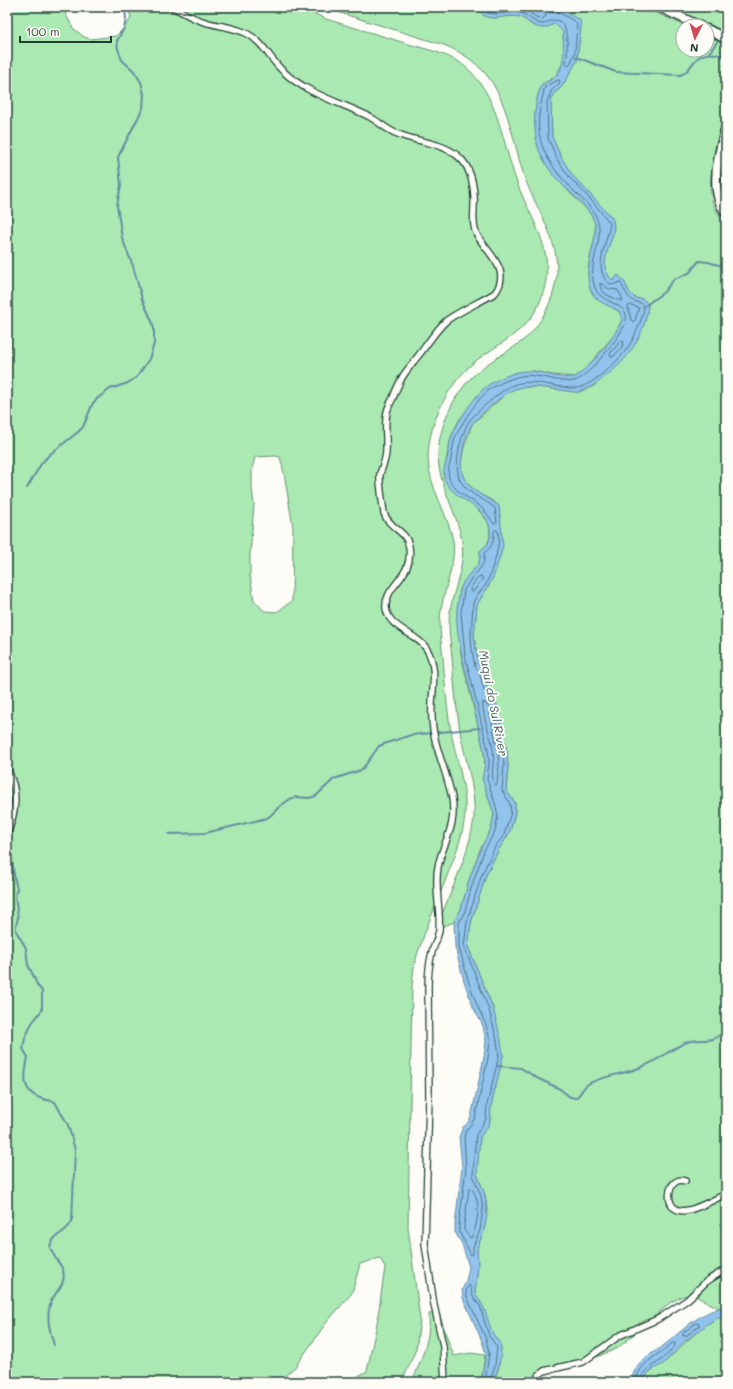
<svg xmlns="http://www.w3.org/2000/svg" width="733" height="1389" viewBox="0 0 733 1389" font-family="Mali,sans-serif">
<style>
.green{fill:#aae9b1;stroke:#649372;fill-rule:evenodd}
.water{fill:#91c3ed;stroke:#638da3}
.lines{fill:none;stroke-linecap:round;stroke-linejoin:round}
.shore{stroke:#4d737e;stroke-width:1}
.stream{stroke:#638da3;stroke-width:2}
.minor-casing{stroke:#1f3d34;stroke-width:8}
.secondary-casing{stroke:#1f3d34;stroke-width:11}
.minor{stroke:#fdfcf7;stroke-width:5.5}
.secondary{stroke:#fdfcf7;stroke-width:8}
.labels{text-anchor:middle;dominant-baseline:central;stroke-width:4;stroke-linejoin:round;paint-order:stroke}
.water-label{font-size:12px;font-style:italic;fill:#3c5e62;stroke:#fdfcf7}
</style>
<rect width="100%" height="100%" fill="#fdfcf7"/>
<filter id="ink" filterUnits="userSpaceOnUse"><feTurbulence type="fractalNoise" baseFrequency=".025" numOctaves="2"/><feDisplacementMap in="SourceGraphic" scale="8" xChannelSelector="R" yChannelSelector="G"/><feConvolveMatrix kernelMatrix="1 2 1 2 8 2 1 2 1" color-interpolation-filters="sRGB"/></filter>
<g filter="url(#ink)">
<g class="green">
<path d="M7,7H62L73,28L84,37L91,39L116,36L124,28L131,18L128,7C167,7 207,7 246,7C260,7 273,7 286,7C290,7 295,6 299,7C307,9 320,17 329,20C355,28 380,35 405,43C428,50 454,54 471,72C499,101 503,144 516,180C531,222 559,252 541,299C530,329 505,340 481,357C450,379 428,421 428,459C429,488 448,513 453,541C457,566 439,597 440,625C440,636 442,647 443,658C445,684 447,711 452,737C456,757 464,781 465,801C467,830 454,857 444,884C435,906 426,929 418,952L414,967L412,985L408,1227L420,1320L416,1349L402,1382H348L367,1371L377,1323L385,1267L380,1258L360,1264L352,1293L326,1323L295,1367L278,1382H7ZM275,456L280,457L284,473L293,527L292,601L277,612L264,611L254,600L250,575V555L254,505L252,489V469L255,457Z"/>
<path d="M321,7H481L480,12C490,24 507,13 520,17C524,18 527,22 530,24C539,29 546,26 555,24L563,32C563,42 566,55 562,65C559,70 556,76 551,79C549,81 545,82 544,84C537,90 535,109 535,118C534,154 551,173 574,197C581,204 590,211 594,220C600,236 584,263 589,280C591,287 602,299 606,305L610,306L621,313L622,320L615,334L585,370L575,377L552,375L534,371L520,372L512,374L488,386L480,394L459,420L452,435L448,449L444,477L453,491L472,504L481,513L489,523L490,537L487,545L480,551V560L476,567L470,573L460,589L457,613L461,655L484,751L486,791L494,814L491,829L480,850L469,880L461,909L454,922L444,926L438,924C450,893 471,849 474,817C476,788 465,760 460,731C456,706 454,682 452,658C451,646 449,635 449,624C449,596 466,569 462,542C457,508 433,479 439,443C443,418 456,392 474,375C489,360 510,352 526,338C544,321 557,293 557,268C556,234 535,207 524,176C515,148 509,109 493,84C481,65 464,53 444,45Z"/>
<path d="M549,7H643L686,26H683V50H707V35L724,44L726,47V113C717,131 707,181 712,200C715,210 720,217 726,224V1308H719L693,1295L683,1296L671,1302L618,1348L585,1362L538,1373L539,1382H494L499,1367L501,1347L493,1335L475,1293L478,1266L477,1248L484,1231L487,1209L485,1195L477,1174V1165L480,1137L488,1126L490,1120L491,1106L503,1056L493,1008L468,947L471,923L486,875L499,849L507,837L511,828L515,812V803L506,790L508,766L507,751L497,705L487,688L482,669L479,666L476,650L474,635L477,605L481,597L488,588L500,556L501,546L499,506L491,500L476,492L464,479L461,471V464L464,447L472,424L508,392L516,388L522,387H539L578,392L594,386L635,342L645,318L648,304C643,298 642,300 636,298C629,295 627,287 624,281L613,282C592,259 621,237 612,218L572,175L561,157L552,137L551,102L555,92L561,88L577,61L581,26L562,10L552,9Z"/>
<polygon points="663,7 726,7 726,37 706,26"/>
<polygon points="726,141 726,211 719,186"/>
<path d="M439,1313L449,1343L454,1356L471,1353L485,1355L481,1382H412C421,1360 431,1338 429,1314Z"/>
<path d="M718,1318H726V1382H645C645,1378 647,1374 650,1371C654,1367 660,1366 664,1363C681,1348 697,1328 718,1318Z"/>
</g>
<g class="water">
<path d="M481,7H549L552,9L562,10L580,20L581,26L577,61L561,88L555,92L551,102L552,137L561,157L572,175L612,218C621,237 592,261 613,281L618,275L624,281L629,292L635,298L643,299L648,304C648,320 639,339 630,352C621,365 594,389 578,392C575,393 570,391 566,391C552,389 529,384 515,389C504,393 481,414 473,423C465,433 457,466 464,478C471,492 487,497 499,506L503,546L494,576L477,605L474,635L476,650L479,666L482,669L487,688L497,705L507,751L508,766L506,790L515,803V812L511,828L507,837L499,849L486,875L471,923L468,947L493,1008L501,1040L503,1056L491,1106L490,1120L488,1126L480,1137L479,1148L477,1174L485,1195L487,1215L484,1231L477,1248L478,1266L475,1293C485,1307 487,1317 492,1332C495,1338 501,1342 501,1349C501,1360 497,1371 494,1382H481L486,1354L482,1341L463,1298L462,1290L466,1281L469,1267L462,1244L455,1232V1224L462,1167L459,1137L463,1127L467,1124L471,1117L484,1057L486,1041L483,1026L473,1007L464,981L455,947L454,922L461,909L469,880L480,850L491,829L494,814L482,779L485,763L484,751C478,726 473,701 467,677C462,655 455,631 457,608C459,599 459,589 464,581C472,568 481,569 480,551C486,546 490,543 490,534C490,531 490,528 489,525C484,504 448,498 444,477C443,471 445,464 447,459C449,451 449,443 452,435C458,421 475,395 487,386C495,380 508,375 518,372C538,367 557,381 575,377C592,365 614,339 622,320L619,311C611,306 603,305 596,298C576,278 601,240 594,221C587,204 568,192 556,178C548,169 540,155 537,144C533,127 534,99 542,84C546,82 550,81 554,78C567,67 563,46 563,32L555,24C551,25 547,28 543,28C533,28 528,19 520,17C507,13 490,24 480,12Z"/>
<path d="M719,1308H726V1318H718L710,1322L684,1342L663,1364L650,1371L646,1376L645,1382H632C632,1376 634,1370 638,1365C644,1357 655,1352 663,1346C682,1331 695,1316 719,1308Z"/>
</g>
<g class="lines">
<g class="shore">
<path d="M485,7L484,11C494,18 509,10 521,13C529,15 534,24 543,24C547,23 550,20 555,20C571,21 567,53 566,64L569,66L575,53L577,24L574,21L562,14L550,12L548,10V7"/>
<polyline points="490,7 492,9 523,8 536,17 542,19 546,16 543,7"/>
<path d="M559,80L560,82L558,85L552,90L547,102L548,138L557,159L569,177L591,200L610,223C608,241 590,273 612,285L620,282C624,288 626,296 633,301C637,303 640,301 644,306C644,317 633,341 626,350C617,362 591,387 576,388C556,389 533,377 513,385C503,389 476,412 469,421C461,434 453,466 460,480C467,494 483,498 495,508L497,522L494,524C491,519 487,514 483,509C473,499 452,492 449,477C447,471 450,464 451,459C452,452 453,445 455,438C460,425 479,397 490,389C498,384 511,378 521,376C537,372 566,386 577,380C590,374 618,339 624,326C635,303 603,305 596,290C585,268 604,242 598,222C595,210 584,201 576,193C552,169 533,145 540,108C541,102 543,97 544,90L545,87Z"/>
<path d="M600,284H602L609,289L618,290L623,300L621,301C613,297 600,295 600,284Z"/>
<polygon points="631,305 637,307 639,308 635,320 633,322 631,320 628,307"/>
<polygon points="621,341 624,342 622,347 613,357 611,357 610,354"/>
<path d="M496,530L498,531L499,540L496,556L490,575L485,586L477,595L473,603L471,636L472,650L475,667L479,671L484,690L493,707L503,752L504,766L502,790L510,804L511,812L504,835L495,847L482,874L467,922L464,946L489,1010L497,1040L499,1056L487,1105L486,1119L476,1135L475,1147L473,1175L481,1196L483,1209L480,1230L473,1247V1254L471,1255L459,1231V1224L466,1168L464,1137L466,1130L470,1126L475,1118L488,1058L490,1040L486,1025L477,1005L468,980L459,947V923L465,911L473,882L484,851L495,831L498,815L495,803L487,779L489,763L488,750L465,655L461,613L464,590L473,576L479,570L484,562V553C493,546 494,542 494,531Z"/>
<path d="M481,576L483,578L473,592H471L470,590C472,585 476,579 481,576Z"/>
<path d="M483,703H486L489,708L498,753L499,766L497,783L496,785L494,784C490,773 495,761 493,749C491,735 482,717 483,703Z"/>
<path d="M471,1188C482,1200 478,1223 472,1237L470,1238L464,1230V1225L469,1189Z"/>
<polygon points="697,1323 699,1324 699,1326 686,1336 683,1336 683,1333"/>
<polyline points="485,1382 489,1353 486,1339 467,1297 466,1290 469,1285 471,1287 472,1295 480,1306 489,1336 497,1347 495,1366 490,1382"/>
<path d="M636,1382C638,1362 659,1356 672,1343H675V1346C670,1351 666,1356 661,1360C653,1367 642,1368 641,1382"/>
</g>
<g class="stream">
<polyline points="709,53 717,42 720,39"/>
<path d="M576,57L616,72L680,75C688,73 689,67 694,62C702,51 715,52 726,58"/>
<polyline points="646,305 664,292 674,279 689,273 699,261 708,262 726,267"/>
<polyline points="27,488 41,464 49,455 78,432 83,427 93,403 98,398 110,389 128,383 137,377 149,359 154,344 154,329 152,321 142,299 133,266 122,238 117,205 121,185 118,157 143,108 144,94 141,82 134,71 122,60 118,49 117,41 124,28 126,19 125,7"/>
<polyline points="169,834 205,833 267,818 271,815 279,807 290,799 296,797 309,798 316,796 334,779 361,770 364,767 379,746 384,744 411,735 480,728"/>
<path d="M7,846L13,866L14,876L17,889L15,895L18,918L16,925V931L26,948L28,965L34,977L37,985L42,991V1010L32,1023L25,1038L23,1049L28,1057C25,1073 20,1091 40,1098C45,1100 51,1100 55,1102L68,1125L75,1150L72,1221C68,1233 52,1234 50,1247C51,1250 52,1253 54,1255C56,1261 62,1265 63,1271C67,1286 53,1292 50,1305C46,1317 50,1333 54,1345"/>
<path d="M498,1066L521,1068L537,1078L560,1089L570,1097L576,1098C581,1094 583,1087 588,1084C604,1075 627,1074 644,1066C659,1060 672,1048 687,1042C706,1036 710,1047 726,1029"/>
</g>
<defs>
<g id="minor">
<path d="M172,7C181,11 190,17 199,20C214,26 232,26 246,33C263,41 270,60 284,72C307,94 342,103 370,117C379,122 388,131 398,134C419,143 446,142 462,160C472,171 475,191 474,206C474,216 472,226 477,235C488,254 512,270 495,293C480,302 462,310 447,320C437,329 430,340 422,351C416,359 409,367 403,376C399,383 396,390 393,398C391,402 388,407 387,412C384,425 387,439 386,451C386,460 382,467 380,474C379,481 383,506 384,513C389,529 407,530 409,547C414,578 384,585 386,608C388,628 416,633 426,648C440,669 430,695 432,718C433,746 447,771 452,798C457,828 443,841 438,867C434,888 441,909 439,930C438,938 434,945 432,952C429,964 428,976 428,988L429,1098L425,1244L434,1305L443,1346L445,1382"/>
<path d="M7,769C19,791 16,812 7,834"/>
<path d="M685,1181C666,1174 661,1217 689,1210C701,1207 715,1199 726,1194"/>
<polyline points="537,1382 538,1376 544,1371 583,1362 619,1336 658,1319 687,1300 707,1281 726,1269"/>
</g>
<g id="secondary">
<polyline points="659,7 700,26"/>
<polyline points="707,29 717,34 726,40"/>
<path d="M726,127C719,152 708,191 726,213"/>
</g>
</defs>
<use href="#minor" class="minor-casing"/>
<use href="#secondary" class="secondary-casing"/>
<use href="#minor" class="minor"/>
<use href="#secondary" class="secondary"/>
</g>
</g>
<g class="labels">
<g class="water-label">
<text transform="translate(494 703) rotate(79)">Muqui do Sul River</text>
</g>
</g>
<rect width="733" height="1389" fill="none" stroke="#fdfcf7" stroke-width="24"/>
<rect x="12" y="12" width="709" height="1365" fill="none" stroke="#1f3d34" stroke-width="1.5" filter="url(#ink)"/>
<g transform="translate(695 38) rotate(185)"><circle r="19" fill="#fdfcf7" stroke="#a4b0a9"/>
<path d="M0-3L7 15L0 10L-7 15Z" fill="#d1495b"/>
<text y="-6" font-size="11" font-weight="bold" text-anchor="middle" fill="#1f3d34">N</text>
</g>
<path d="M20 36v6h91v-6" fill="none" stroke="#1f3d34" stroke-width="2"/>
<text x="26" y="36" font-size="12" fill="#1f3d34" stroke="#fdfcf7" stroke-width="3" paint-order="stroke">100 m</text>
</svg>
